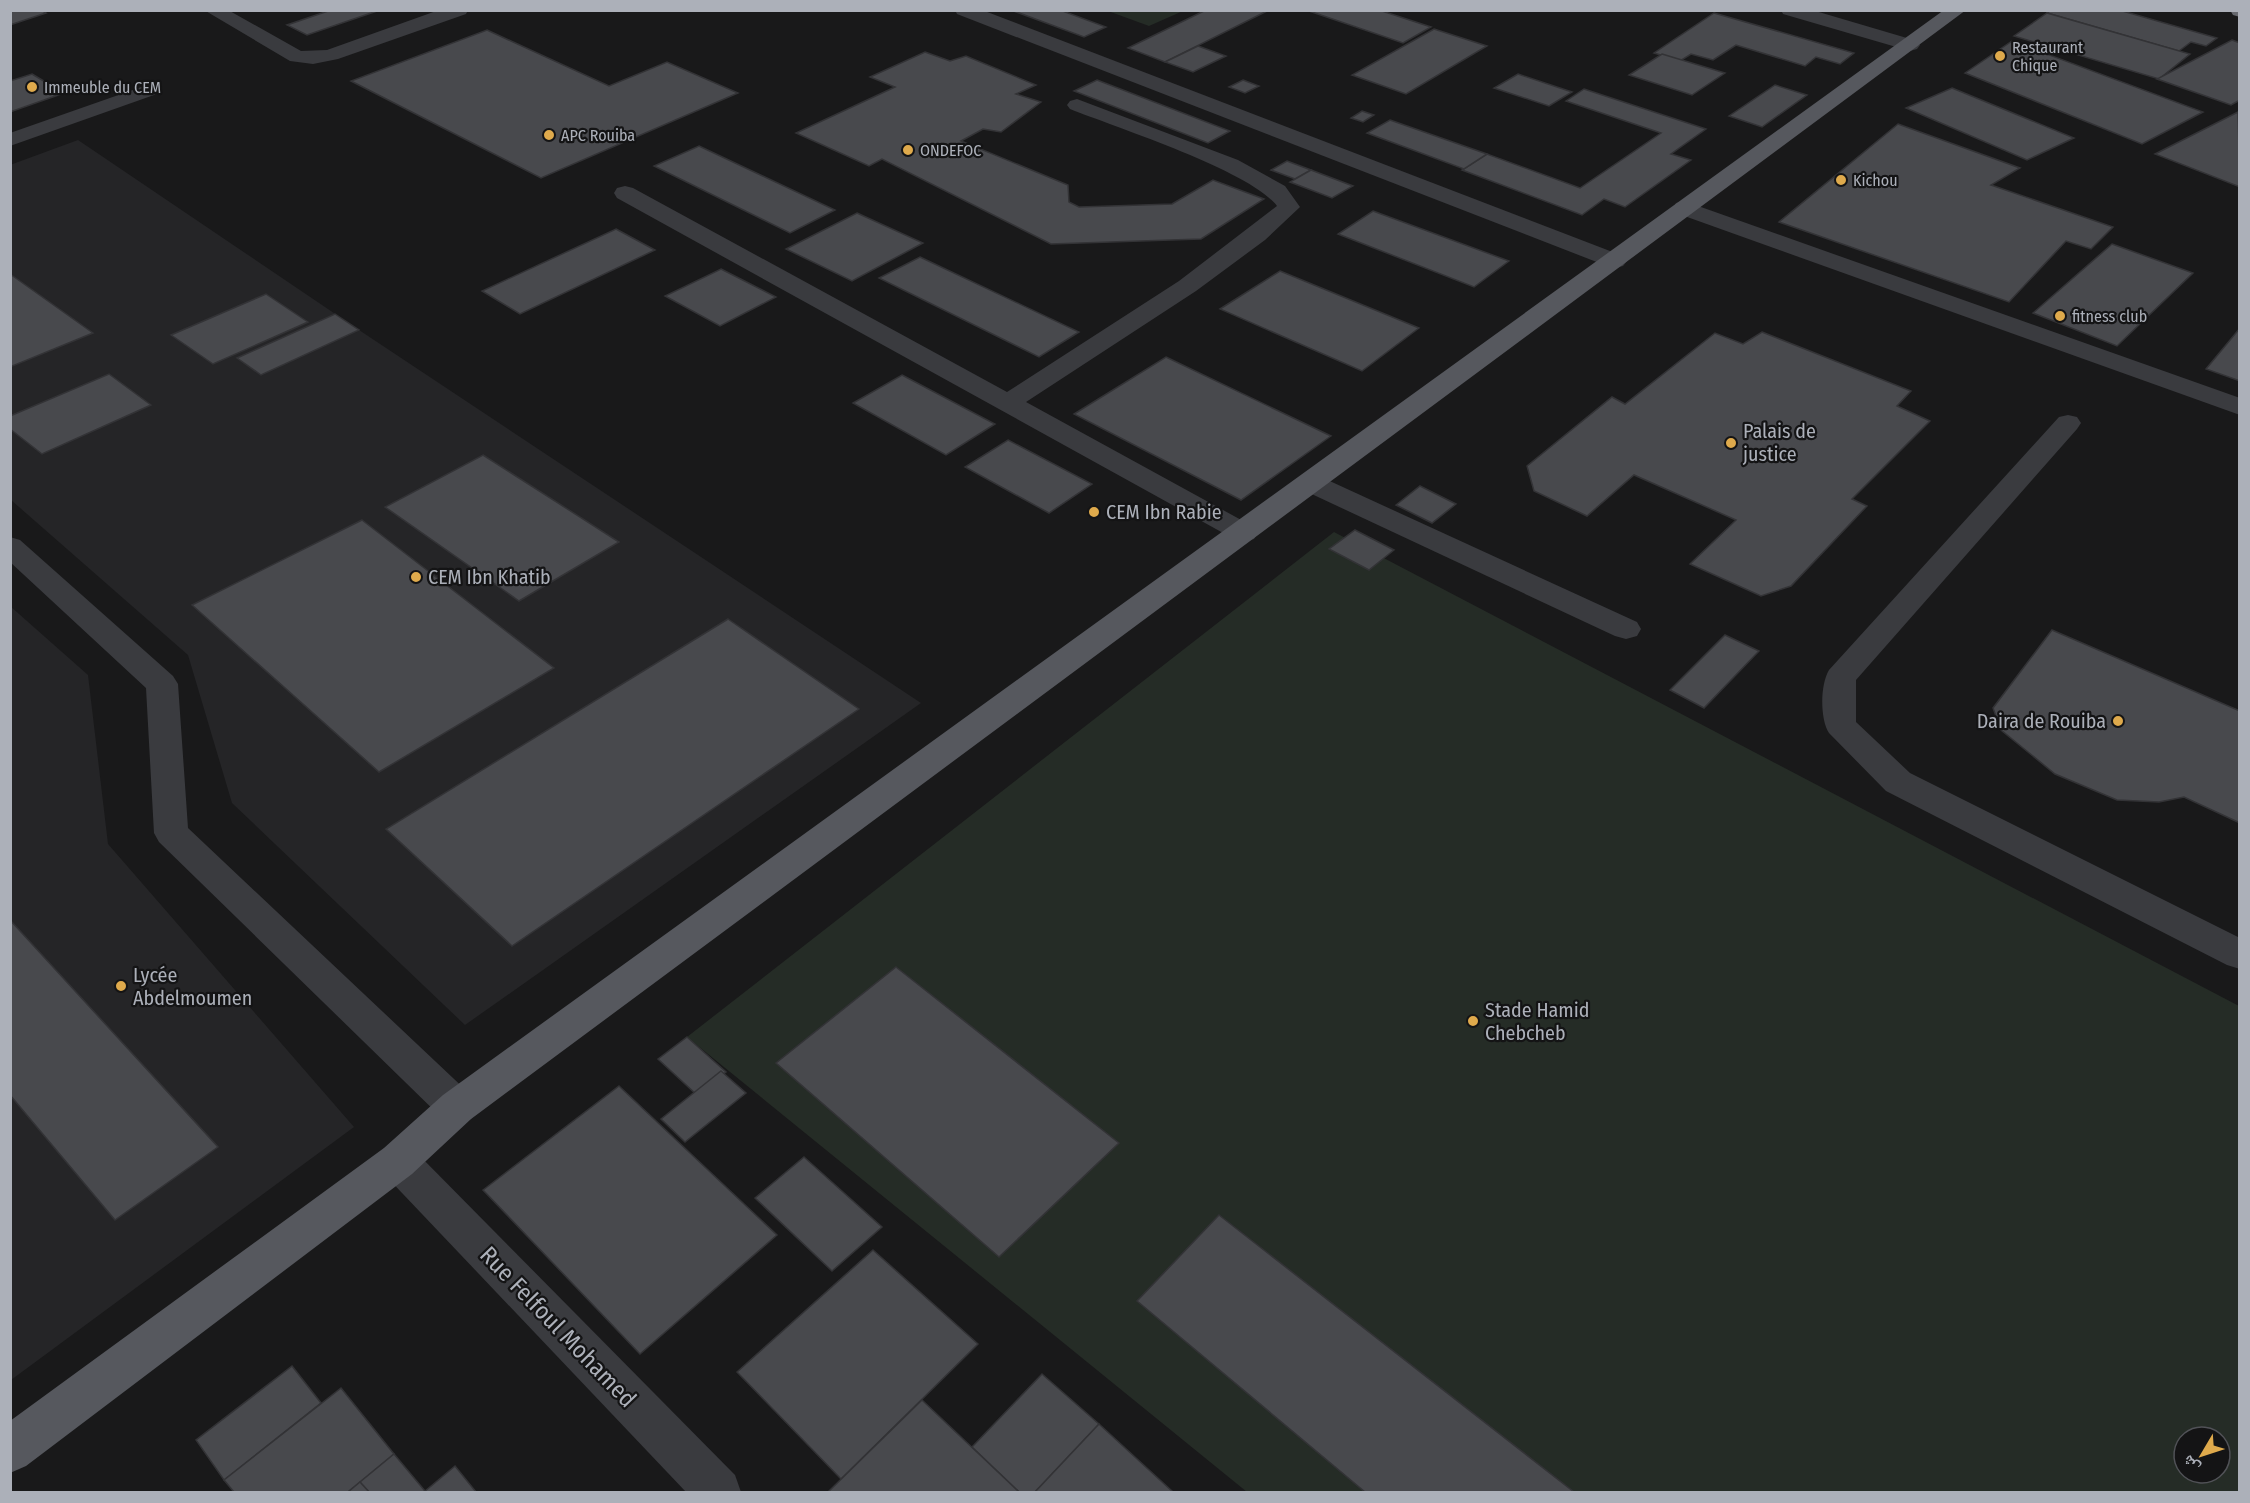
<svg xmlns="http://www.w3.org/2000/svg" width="2250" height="1503" viewBox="0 0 2250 1503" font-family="'Fira Sans Condensed','Noto Naskh Arabic',sans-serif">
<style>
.built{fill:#252527}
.green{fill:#252c26;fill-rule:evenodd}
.building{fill:#48494d;stroke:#333336;stroke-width:1.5}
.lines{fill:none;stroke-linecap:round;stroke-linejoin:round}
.minor{fill:#3a3b3f;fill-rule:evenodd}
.major{fill:#56585e;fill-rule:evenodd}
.highway{fill:#67696f;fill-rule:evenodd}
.poi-dot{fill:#dfaa4c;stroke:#141415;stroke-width:2}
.labels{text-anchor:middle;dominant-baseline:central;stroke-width:4.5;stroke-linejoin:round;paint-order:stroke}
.far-poi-label{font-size:16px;fill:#acb0b9;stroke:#141415;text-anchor:start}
.poi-label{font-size:20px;fill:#acb0b9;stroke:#141415;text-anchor:start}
.near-street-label{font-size:24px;fill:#acb0b9;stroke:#141415}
</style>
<rect width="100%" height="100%" fill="#19191a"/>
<g class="built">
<polygon points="78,140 359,330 921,703 465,1025 232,803 188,655 11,500 10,165"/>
<polygon points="10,606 88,675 108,844 354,1127 11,1380"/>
</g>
<g class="green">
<polygon points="1108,11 1183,11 1149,26"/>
<path d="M1334,532L2239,1006V1492H1247L687,1037ZM2184,1437H2220V1473H2184Z"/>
</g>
<g class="building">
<polygon points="10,10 41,10 46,13 10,25"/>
<polygon points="331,10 380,10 307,35 287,25"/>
<polygon points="1011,10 1060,10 1106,27 1084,37"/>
<polygon points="1206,10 1269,10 1165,62 1128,48"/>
<polygon points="1306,10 1379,10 1431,27 1403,43"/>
<polygon points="2051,10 2119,10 2217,38 2206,46 2191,42 2179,51 2047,13"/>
<polygon points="1714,13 1854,53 1840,64 1816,57 1805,66 1736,45 1713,60 1691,54 1680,61 1654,53"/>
<polygon points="2047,13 2190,54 2159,79 2014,36"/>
<polygon points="1434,29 1487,46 1406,94 1352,75"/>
<polygon points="487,30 609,86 667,62 738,93 541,178 351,81"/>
<polygon points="2232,40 2240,43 2240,100 2231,105 2157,79"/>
<polygon points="2012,41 2203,112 2142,144 1965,73"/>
<polygon points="1198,46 1226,56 1193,72 1165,62"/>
<polygon points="925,52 950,61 966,56 1036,85 1016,94 1041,102 1001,132 983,129 961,141 1068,185 1069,202 1079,207 1172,204 1213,180 1264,199 1201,239 1051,244 882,159 869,166 796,133 895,87 870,77"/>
<polygon points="1662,54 1725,73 1692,95 1629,75"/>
<polygon points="32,74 64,93 10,112 10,81"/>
<polygon points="1518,74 1572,92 1549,106 1494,88"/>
<polygon points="1097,80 1230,131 1208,143 1074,91"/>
<polygon points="1243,80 1259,86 1245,93 1229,87"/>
<polygon points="1775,85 1807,95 1762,127 1729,116"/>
<polygon points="1952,88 2074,138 2027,160 1906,108"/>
<polygon points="1584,89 1706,129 1671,154 1691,160 1625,207 1604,199 1582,215 1462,170 1487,154 1580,188 1661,133 1566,101"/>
<polygon points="1362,111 1374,115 1363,122 1351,118"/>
<polygon points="2238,112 2240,187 2155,154"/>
<polygon points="1390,120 1487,154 1464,169 1367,133"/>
<polygon points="1898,124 2020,168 1991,185 2113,227 2091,249 2066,241 2009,302 1779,222"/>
<polygon points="699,146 835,210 790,233 654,166"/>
<polygon points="1287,161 1311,170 1295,179 1271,170"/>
<polygon points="1311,170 1353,186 1332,198 1290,182"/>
<polygon points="1373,211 1509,261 1474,287 1338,234"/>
<polygon points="857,213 923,243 852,281 786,249"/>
<polygon points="616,229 655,250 520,314 482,291"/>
<polygon points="2112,244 2193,273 2117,346 2033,313"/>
<polygon points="920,257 1079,332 1039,357 879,278"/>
<polygon points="721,269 776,297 720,326 665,296"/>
<polygon points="1280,271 1419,328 1362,371 1220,309"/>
<polygon points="10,274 93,333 10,367"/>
<polygon points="266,294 308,322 213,364 171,335"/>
<polygon points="335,314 359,330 261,375 237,358"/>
<polygon points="2240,328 2240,381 2206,369"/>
<polygon points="1762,332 1911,391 1897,406 1930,421 1852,499 1867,506 1791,586 1761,596 1690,564 1736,520 1634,475 1587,516 1534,491 1527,466 1612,397 1625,404 1715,333 1743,344"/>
<polygon points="1166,357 1331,436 1241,500 1074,414"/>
<polygon points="109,374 151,405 42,454 10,429 10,416"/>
<polygon points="902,375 995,424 946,455 853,403"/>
<polygon points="1008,440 1092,484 1049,513 965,467"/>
<polygon points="483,455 619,542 519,601 385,507"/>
<polygon points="1420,486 1456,504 1432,523 1396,505"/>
<polygon points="362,520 554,668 379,772 192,605"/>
<polygon points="1355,530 1394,550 1369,570 1329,549"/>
<polygon points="728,619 859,709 512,946 386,829"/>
<polygon points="2052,630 2240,711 2240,823 2184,797 2159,802 2117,800 2055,774 2001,730 1993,708"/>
<polygon points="1725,635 1759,651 1704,708 1670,690"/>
<polygon points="10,920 218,1147 115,1220 10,1095"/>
<polygon points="896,967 1119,1143 999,1257 776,1063"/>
<polygon points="687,1037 726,1072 697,1095 658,1059"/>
<polygon points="721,1071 746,1093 685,1142 661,1119"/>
<polygon points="619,1086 777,1235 640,1354 483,1190"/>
<polygon points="804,1157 882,1227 832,1271 755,1198"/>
<polygon points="1219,1215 1574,1492 1365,1492 1137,1301"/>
<polygon points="873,1250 978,1344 841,1479 737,1372"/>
<polygon points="292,1366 321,1403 224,1480 196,1440"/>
<polygon points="1042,1374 1099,1424 1035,1492 1019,1492 972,1447"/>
<polygon points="341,1388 394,1454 348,1492 234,1492 224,1480"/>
<polygon points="922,1400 1019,1492 828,1492"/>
<polygon points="1099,1424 1173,1492 1035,1492"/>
<polygon points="394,1454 425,1491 423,1492 369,1492 360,1482"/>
<polygon points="455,1466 476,1492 424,1492"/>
<polygon points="360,1482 369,1492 348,1492"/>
</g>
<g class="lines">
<g class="minor">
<polygon points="204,10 228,10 301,51 327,50 439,10 468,10 466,14 338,59 313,64 290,61"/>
<polygon points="955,10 982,10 1623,256 1627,261 1623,266 1615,268 1607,266 957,14"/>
<polygon points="1781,10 1812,10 1917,41 1920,45 1917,49 1910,51 1783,14"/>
<polygon points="147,85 154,87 157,91 154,95 10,146 10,133"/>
<path d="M1077,99L1238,160L1285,186L1300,207L1265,240L1196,291L1026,402L1254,527L1258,533L1254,539L1244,542L1234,539L617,198L614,193L617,188L625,186L633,188L1007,392L1179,281L1277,206C1251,171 1115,127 1070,109L1067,105L1070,101Z"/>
<polygon points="1684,201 2240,398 2240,415 1676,213 1673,208 1676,203"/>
<path d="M2068,415L2077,417L2081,423L2077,429L1856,680V722L1910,773L2240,938V969L2227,965L1886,791L1829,733C1820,719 1820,685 1829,670L2059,417Z"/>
<polygon points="1311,475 1321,477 1637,622 1641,629 1637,636 1626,639 1615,636 1301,489 1297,483 1301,477"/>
<polygon points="10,537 20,540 173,676 178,684 188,828 471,1095 477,1107 471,1119 457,1124 443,1119 159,842 154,833 146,688 10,562"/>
<polygon points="398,1143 412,1148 735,1475 741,1492 686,1492 384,1174 378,1161 384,1148"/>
</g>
<polygon class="major" points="1944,10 1966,10 471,1119 412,1174 26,1466 10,1473 10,1421 384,1148 443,1095"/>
<polygon class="highway" points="2230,10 2240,10 2240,17 2233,15"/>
</g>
<g class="poi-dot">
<circle cx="2000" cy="56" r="6"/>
<circle cx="32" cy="87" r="6"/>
<circle cx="549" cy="135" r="6"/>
<circle cx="908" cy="150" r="6"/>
<circle cx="1841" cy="180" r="6"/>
<circle cx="2060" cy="316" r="6"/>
<circle cx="1731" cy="443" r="6"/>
<circle cx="1094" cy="512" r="6"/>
<circle cx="416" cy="577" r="6"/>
<circle cx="2118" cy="721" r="6"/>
<circle cx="121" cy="986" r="6"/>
<circle cx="1473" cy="1021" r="6"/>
</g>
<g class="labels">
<g class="far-poi-label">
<text x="2012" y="47">Restaurant<tspan x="2012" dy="18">Chique</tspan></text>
<text x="44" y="87">Immeuble du CEM</text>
<text x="561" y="135">APC Rouiba</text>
<text x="920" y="150">ONDEFOC</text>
<text x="1853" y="180">Kichou</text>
<text x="2072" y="316">fitness club</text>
</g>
<g class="poi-label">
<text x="1743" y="431">Palais de<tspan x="1743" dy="23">justice</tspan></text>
<text x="1106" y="512">CEM Ibn Rabie</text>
<text x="428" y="577">CEM Ibn Khatib</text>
<text x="2106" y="721" text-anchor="end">Daira de Rouiba</text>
<text x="133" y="975">Lycée<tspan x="133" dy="23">Abdelmoumen</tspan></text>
<text x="1485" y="1010">Stade Hamid<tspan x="1485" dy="23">Chebcheb</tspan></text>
</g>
<g class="near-street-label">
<text transform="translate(558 1327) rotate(46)">Rue Felfoul Mohamed</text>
</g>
</g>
<rect width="2250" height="1503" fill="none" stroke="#acb0b9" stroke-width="24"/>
<g transform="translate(2202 1455) rotate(231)"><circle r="28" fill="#141415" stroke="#515257" stroke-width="1.5"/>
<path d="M0-4.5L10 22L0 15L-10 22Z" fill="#dfaa4c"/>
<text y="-9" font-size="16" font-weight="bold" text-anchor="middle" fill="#acb0b9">ش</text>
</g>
</svg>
